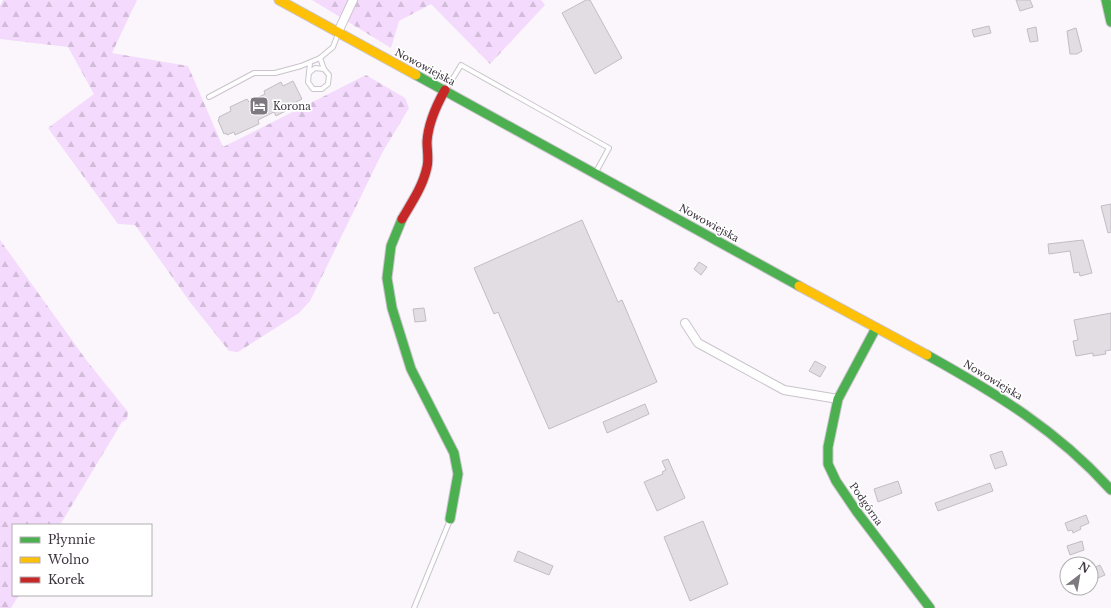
<svg xmlns="http://www.w3.org/2000/svg" width="1111" height="608" viewBox="0 0 1111 608" font-family="'Libre Baskerville',serif">
<style>
.forest{fill:url(#forest-firs)}
.building{fill:#e2dce3;stroke:#c2bdc4}
.lines{fill:none;stroke-linecap:round;stroke-linejoin:round}
.lane-casing{stroke:#cac4cc;stroke-width:6}
.street-casing{stroke:#cac4cc;stroke-width:10}
.fast-casing{stroke:#cac4cc;stroke-width:11}
.slow-casing{stroke:#cac4cc;stroke-width:11}
.jam-casing{stroke:#cac4cc;stroke-width:11}
.lane{stroke:#fefefe;stroke-width:4}
.street{stroke:#fefefe;stroke-width:8}
.fast{stroke:#4caf50;stroke-width:9}
.slow{stroke:#ffc107;stroke-width:9}
.jam{stroke:#c62828;stroke-width:9}
.labels{text-anchor:middle;dominant-baseline:central;stroke-width:3.5;stroke-linejoin:round;paint-order:stroke}
.street-label{font-size:10px;fill:#3c343e;stroke:#fff}
.poi-label{font-size:10px;fill:#3c343e;stroke:#fff;text-anchor:start}
</style>
<defs>
<pattern id="forest-firs" width="22" height="20" patternUnits="userSpaceOnUse"><rect width="22" height="20" fill="#f4dafc"/><path d="M5 1l3.5 6h-7zM16 11l3.5 6h-7z" fill="#d2bcd9"/></pattern>
</defs>
<rect width="100%" height="100%" fill="#faf6fb"/>
<g class="forest">
<polygon points="3,0 137,0 112,53 188,66 223,147 366,75 405,98 409,108 382,153 310,301 299,313 238,352 229,351 190,302 135,225 118,224 48,128 94,94 68,47 0,39 0,6"/>
<polygon points="312,0 541,0 545,5 490,64 431,4 399,21 391,48"/>
<polygon points="0,240 87,361 128,412 127,419 122,422 60,525 13,525 13,595 19,595 11,608 0,608"/>
</g>
<g class="building">
<polygon points="586,0 590,0 622,58 595,74 562,13"/>
<polygon points="1016,0 1030,0 1033,7 1020,11"/>
<polygon points="989,26 991,33 974,37 972,30"/>
<polygon points="1036,27 1038,41 1030,42 1027,29"/>
<polygon points="1076,28 1082,51 1077,54 1070,54 1067,31"/>
<polygon points="293,81 302,99 292,104 293,107 276,116 274,112 258,120 259,124 235,135 234,132 227,135 226,133 224,134 218,120 219,119 219,117 231,111 230,107 247,99 249,102 265,94 264,91 281,82 283,86"/>
<polygon points="1111,204 1111,232 1108,233 1101,206"/>
<polygon points="582,220 618,302 622,300 657,382 549,429 498,312 494,314 474,268"/>
<polygon points="1083,240 1092,273 1080,276 1079,272 1074,273 1070,251 1049,254 1048,244"/>
<polygon points="699,262 707,267 701,275 694,269"/>
<polygon points="424,308 426,321 415,322 413,309"/>
<polygon points="1111,313 1111,350 1105,351 1106,354 1093,356 1093,353 1076,356 1073,341 1078,340 1074,320"/>
<polygon points="815,361 826,367 820,377 809,371"/>
<polygon points="645,404 649,414 607,433 603,422"/>
<polygon points="1002,451 1007,465 995,469 990,455"/>
<polygon points="668,459 685,498 657,511 644,482 663,474 662,472 666,470 662,461"/>
<polygon points="898,481 902,493 878,502 874,489"/>
<polygon points="990,483 993,491 938,511 935,503"/>
<polygon points="1086,515 1089,523 1080,527 1081,529 1073,533 1072,530 1068,531 1065,523"/>
<polygon points="703,521 728,584 690,601 664,537"/>
<polygon points="1082,541 1084,550 1070,555 1067,546"/>
<polygon points="518,551 553,566 549,575 514,561"/>
<polygon points="1100,565 1105,575 1091,581 1091,572 1094,570 1093,568"/>
</g>
<g class="lines">
<defs>
<g id="lane">
<polyline points="320,58 324,69"/>
<polyline points="309,73 315,68 324,69 329,75 328,84 322,89 313,89 308,82 310,63"/>
<polyline points="447,88 461,65 609,148 596,172"/>
<polyline points="209,97 254,73 275,73 301,66 320,58 333,47 338,34"/>
<polyline points="414,608 450,520"/>
</g>
<g id="street">
<polyline points="338,32 353,0"/>
<polyline points="685,323 698,343 784,390 838,399"/>
</g>
<g id="fast">
<polyline points="1106,0 1111,22"/>
<polyline points="416,75 799,286"/>
<polyline points="402,219 391,246 387,278 392,308 411,369 454,453 458,474 450,519"/>
<polyline points="876,328 838,399 828,447 828,464 836,481 857,512 930,608"/>
<path d="M927,355C997,394 1057,430 1111,490"/>
</g>
<g id="slow">
<polyline points="279,0 416,75"/>
<polyline points="799,286 927,355"/>
</g>
<path id="jam" d="M402,219C412,202 423,186 427,167C429,159 427,150 427,142C428,124 436,106 445,90"/>
</defs>
<use href="#lane" class="lane-casing"/>
<use href="#street" class="street-casing"/>
<use href="#fast" class="fast-casing"/>
<use href="#slow" class="slow-casing"/>
<use href="#jam" class="jam-casing"/>
<use href="#lane" class="lane"/>
<use href="#street" class="street"/>
<use href="#fast" class="fast"/>
<use href="#slow" class="slow"/>
<use href="#jam" class="jam"/>
</g>
<defs>
<symbol id="hotel-square" viewBox="-11 -11 22 22"><rect x="-9" y="-9" width="18" height="18" rx="4" fill="#7e7880" stroke="#fff"/><path d="M-6-4.5h1.5V1H6V5H4.5V3h-9V5H-6ZM-4 0a1.8 1.8 0 1 1 3.6 0ZM.5 0V-2.5h3Q6-2.5 6 0Z" fill="#fff"/></symbol>
</defs>
<g fill-rule="evenodd">
<use href="#hotel-square" x="248" y="95" width="22" height="22"/>
</g>
<g class="labels">
<g class="street-label">
<text transform="translate(425 67) rotate(28)">Nowowiejska</text>
<text transform="translate(709 223) rotate(29)">Nowowiejska</text>
<text transform="translate(993 380) rotate(31)">Nowowiejska</text>
<text transform="translate(866 504) rotate(55)">Podgórna</text>
</g>
<g class="poi-label">
<text x="273" y="106">Korona</text>
</g>
</g>
<rect x="12" y="524" width="140" height="72" fill="#ffffff" stroke="#b1aeb2"/>
<rect x="20" y="537" width="20" height="6" fill="#4caf50" stroke="#b1aeb2"/>
<text x="48" y="544" font-size="12" fill="#3c343e">Płynnie</text>
<rect x="20" y="557" width="20" height="6" fill="#ffc107" stroke="#b1aeb2"/>
<text x="48" y="564" font-size="12" fill="#3c343e">Wolno</text>
<rect x="20" y="577" width="20" height="6" fill="#c62828" stroke="#b1aeb2"/>
<text x="48" y="584" font-size="12" fill="#3c343e">Korek</text>
<g transform="translate(1079 576) rotate(31)"><circle r="19" fill="#ffffff" stroke="#b1aeb2"/>
<path d="M0-3L7 15L0 10L-7 15Z" fill="#7e7880"/>
<text y="-6" font-size="11" font-weight="bold" text-anchor="middle" fill="#3c343e">N</text>
</g>
</svg>
